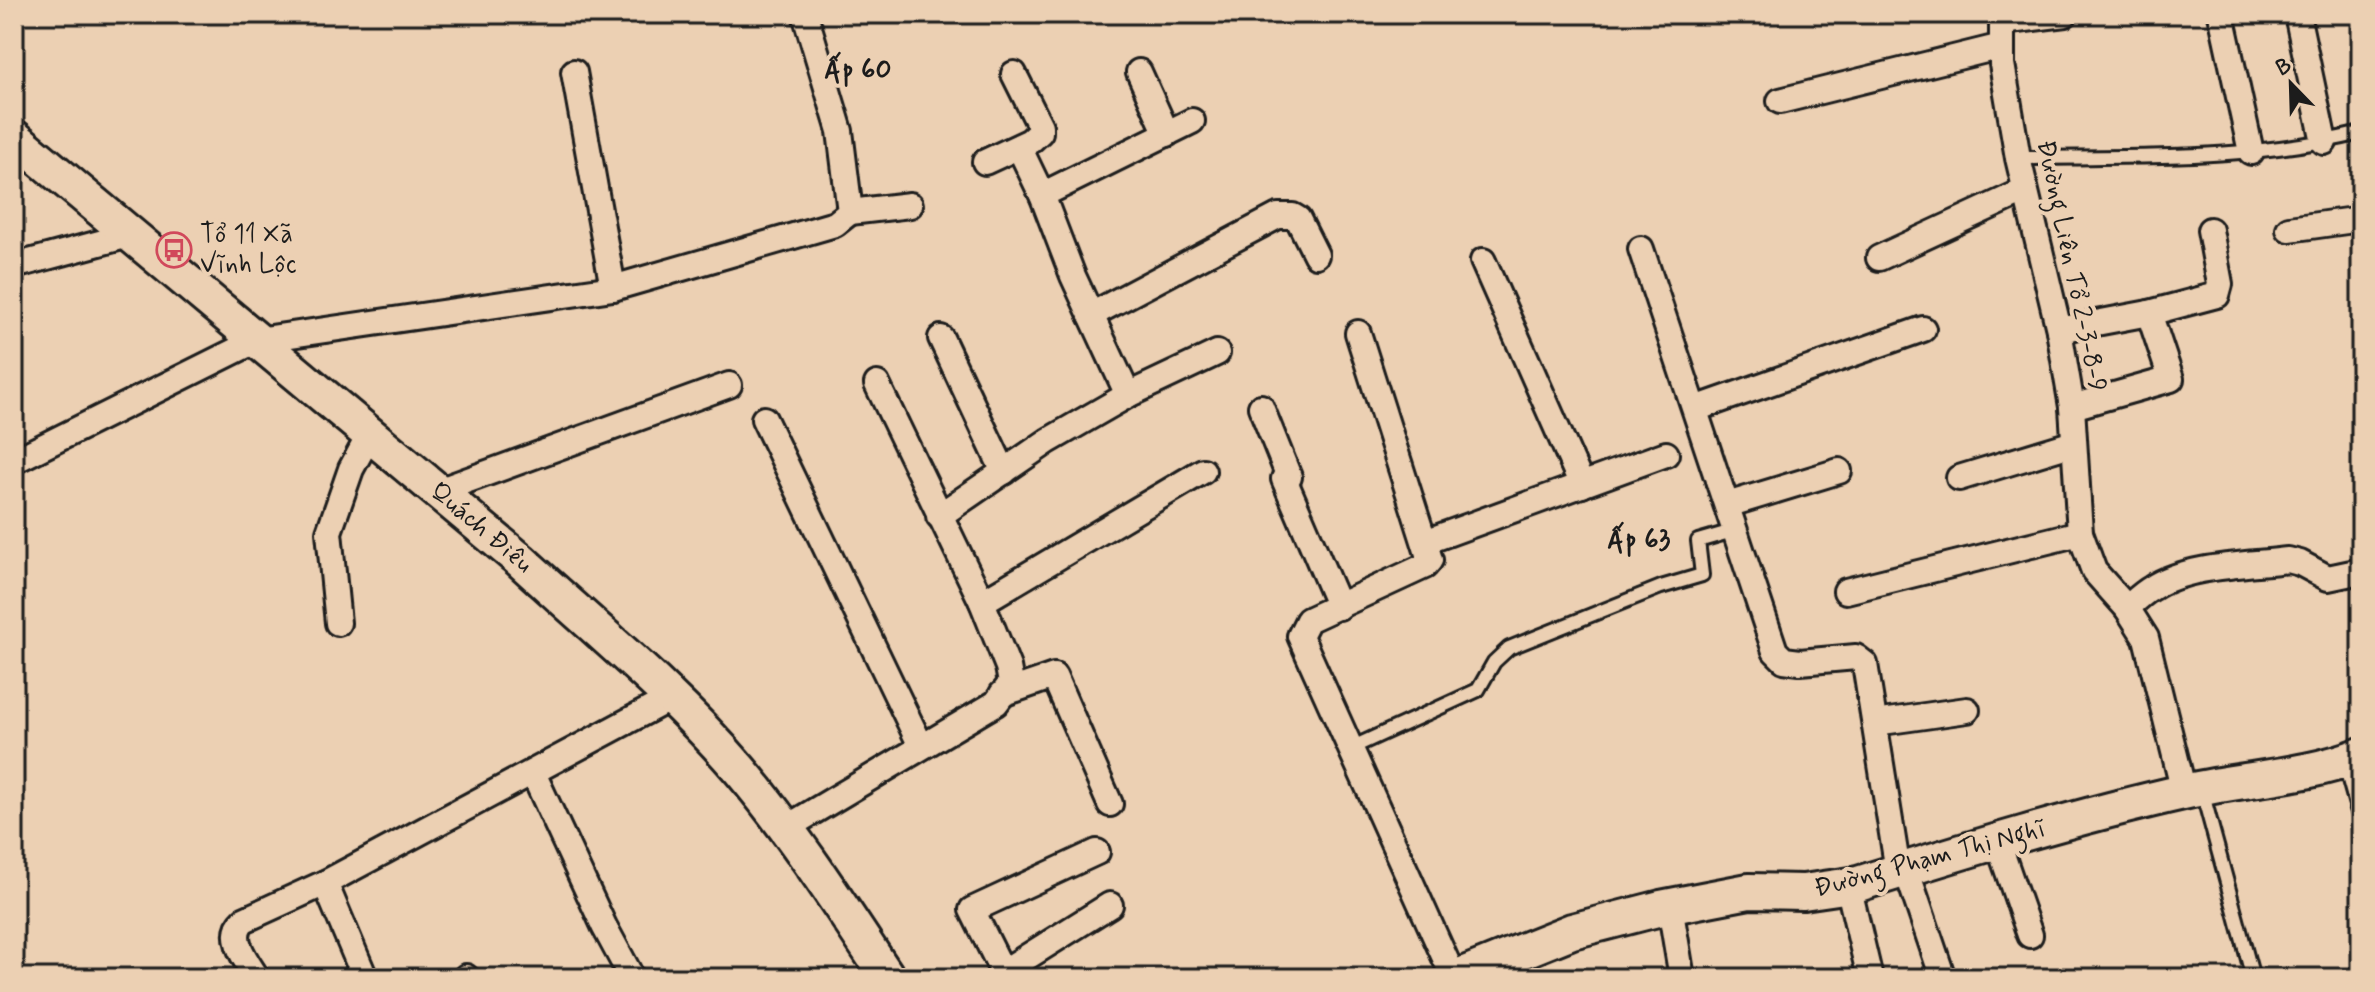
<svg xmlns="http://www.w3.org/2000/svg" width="2375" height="992" viewBox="0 0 2375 992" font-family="Mynerve,sans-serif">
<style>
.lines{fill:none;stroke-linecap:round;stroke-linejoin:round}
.lane-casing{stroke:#1c1c1c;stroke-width:18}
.street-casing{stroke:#1c1c1c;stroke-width:30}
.secondary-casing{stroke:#1c1c1c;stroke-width:40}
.lane{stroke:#ecd0b3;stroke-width:12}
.street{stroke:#ecd0b3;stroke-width:24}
.secondary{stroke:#ecd0b3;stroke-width:34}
.labels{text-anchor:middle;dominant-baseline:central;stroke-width:8;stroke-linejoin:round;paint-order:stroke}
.poi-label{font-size:26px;fill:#1c1c1c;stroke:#ecd0b3;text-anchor:start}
.street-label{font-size:26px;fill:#1c1c1c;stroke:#ecd0b3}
.neighbourhood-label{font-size:28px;font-weight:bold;fill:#1c1c1c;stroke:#ecd0b3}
</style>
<rect width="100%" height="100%" fill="#ecd0b3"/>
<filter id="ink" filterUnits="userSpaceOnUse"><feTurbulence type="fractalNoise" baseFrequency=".0125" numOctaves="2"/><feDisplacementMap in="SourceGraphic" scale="16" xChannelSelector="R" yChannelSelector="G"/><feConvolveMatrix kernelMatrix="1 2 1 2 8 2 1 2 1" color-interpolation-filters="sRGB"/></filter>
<g filter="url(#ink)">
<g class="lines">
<defs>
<g id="lane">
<path d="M2018,158C2135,156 2247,161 2361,133"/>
<polyline points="1351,748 1478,690 1494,662 1509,648 1661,587 1702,575 1698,541 1736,530"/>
<polyline points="2344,762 2361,823"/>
<polyline points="2202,791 2253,978"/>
</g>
<g id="street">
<polyline points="2002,14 2002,64 2018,158 2059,330 2072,407 2080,533 2094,571 2127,608 2146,638 2184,792"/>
<polyline points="2221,14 2251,152"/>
<polyline points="2297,14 2324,142"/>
<polyline points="2002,22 2065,14"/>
<polyline points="574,72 613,288"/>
<polyline points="1139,72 1167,134"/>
<polyline points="1780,101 2002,46"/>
<polyline points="1019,147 1042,195 1073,276 1128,395"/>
<polyline points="985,162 1030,141 1040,132 1040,126 1014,74"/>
<polyline points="1042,195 1192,121"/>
<polyline points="850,212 910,205"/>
<polyline points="2289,229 2361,219"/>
<polyline points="1641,249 1775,651 1784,660 1800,662 1856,657 1865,664 1898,871"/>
<polyline points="1879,258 2024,191"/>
<polyline points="1483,261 1582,485"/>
<polyline points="14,266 133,234"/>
<polyline points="1091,315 1278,216 1293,216 1298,219 1316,255"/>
<polyline points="2059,330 2149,313"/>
<polyline points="1358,333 1430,560 1425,566 1308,620 1300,636 1454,978"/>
<polyline points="941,338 1004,472"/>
<polyline points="1261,407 1289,477 1284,479 1339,607"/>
<polyline points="2072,407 2171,379 2149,313 2217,295 2220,284 2210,230"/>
<polyline points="1695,409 1923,329"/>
<polyline points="764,419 921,746"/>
<polyline points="14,461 257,340 613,288 835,224 850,212 840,131 805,14"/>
<polyline points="1959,478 2074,443"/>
<polyline points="438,491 729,385"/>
<polyline points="1727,505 1839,471"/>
<polyline points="939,516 1048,441 1128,395 1217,353"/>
<polyline points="1425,542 1666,454"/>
<polyline points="1846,591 2080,533"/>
<polyline points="982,602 1203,471"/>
<path d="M2127,608C2135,601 2143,593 2152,588C2187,565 2248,565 2288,560L2300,563L2328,578L2361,571"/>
<polyline points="338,623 329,532 351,469 370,434"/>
<polyline points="1002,694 1054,676 1110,804"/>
<polyline points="1875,723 1967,710"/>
<polyline points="533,773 604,926 632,978"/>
<polyline points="786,828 996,703 1011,683 1008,667 982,602 877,384"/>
<polyline points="1998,843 2030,935"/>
<polyline points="1906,869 1943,978"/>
<polyline points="1848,885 1870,978"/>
<polyline points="1670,906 1682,978"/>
<polyline points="1003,972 972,910 1097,852"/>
<polyline points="466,977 467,978"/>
<path d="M257,978C247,962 226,936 244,920L325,883"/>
<polyline points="365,978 325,883 671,698"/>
<polyline points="1005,978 1003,972 1110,905"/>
</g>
<g id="secondary">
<path d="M14,137L520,560C595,629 674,693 740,770C795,835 841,907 888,978"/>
<path d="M1455,978L1572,931L1661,908L1749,891L1803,892L1858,884C1966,850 2077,816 2188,791C2245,778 2306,777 2361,755"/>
</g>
</defs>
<use href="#lane" class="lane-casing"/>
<use href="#street" class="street-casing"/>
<use href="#secondary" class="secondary-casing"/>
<use href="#lane" class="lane"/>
<use href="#street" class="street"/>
<use href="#secondary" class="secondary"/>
</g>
</g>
<defs>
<symbol id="bus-ring" viewBox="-11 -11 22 22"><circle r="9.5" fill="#ecd0b3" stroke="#d1495b" stroke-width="1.5"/><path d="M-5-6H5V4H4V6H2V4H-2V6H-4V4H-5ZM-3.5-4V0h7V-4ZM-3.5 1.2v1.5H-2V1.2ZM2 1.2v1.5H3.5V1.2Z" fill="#d1495b"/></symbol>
</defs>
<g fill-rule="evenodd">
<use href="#bus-ring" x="154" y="230" width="40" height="40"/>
</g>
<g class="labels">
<g class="poi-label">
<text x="200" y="235">Tổ 11 Xã<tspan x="200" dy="30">Vĩnh Lộc</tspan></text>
</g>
<g class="street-label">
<text transform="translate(2071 266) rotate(78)">Đường Liên Tổ 2-3-8-9</text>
<text transform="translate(481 528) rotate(40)">Quách Điêu</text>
<text transform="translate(1930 859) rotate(-15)">Đường Phạm Thị Nghĩ</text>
</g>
<g class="neighbourhood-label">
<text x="858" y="70">Ấp 60</text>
<text x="1639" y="540">Ấp 63</text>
</g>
</g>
<rect width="2375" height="992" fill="none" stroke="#ecd0b3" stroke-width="48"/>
<rect x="24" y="24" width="2327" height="944" fill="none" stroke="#1c1c1c" stroke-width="3" filter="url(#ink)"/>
<g transform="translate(2291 84) rotate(337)" stroke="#ecd0b3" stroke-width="6" paint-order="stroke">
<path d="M0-6L14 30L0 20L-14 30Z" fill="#1c1c1c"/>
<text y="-12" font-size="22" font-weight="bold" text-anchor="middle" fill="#1c1c1c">B</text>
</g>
</svg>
